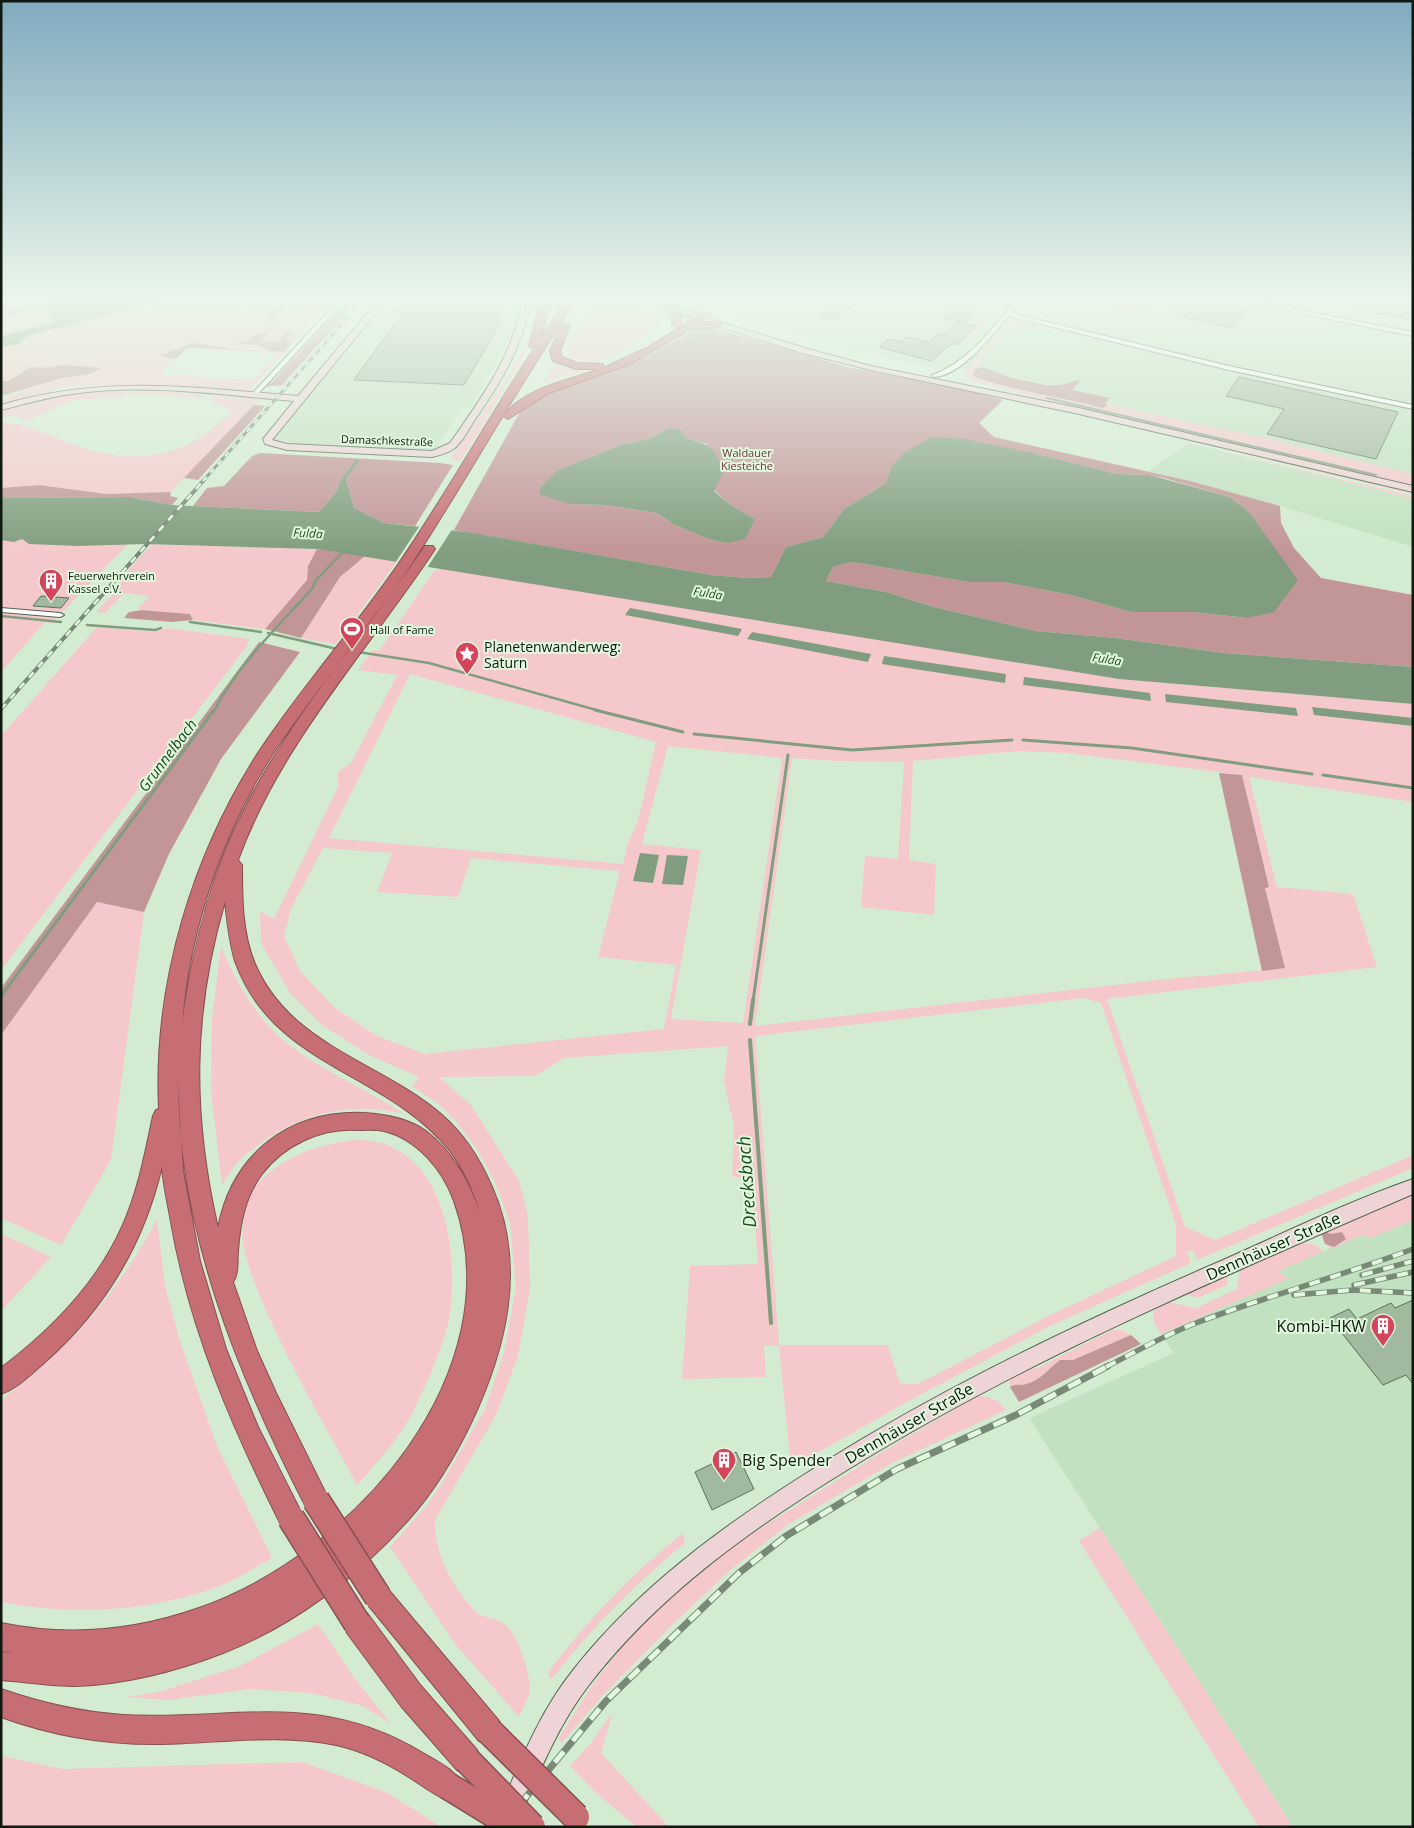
<svg xmlns="http://www.w3.org/2000/svg" width="1414" height="1828" viewBox="0 0 1414 1828" font-family="'Open Sans',sans-serif">
<style>
.built{fill:#c2e1c0}
.green{fill:#f5c9cb;fill-rule:evenodd}
.forest{fill:#c29597;fill-rule:evenodd}
.water{fill:#819d7f}
.pier{fill:#d3ecd1}
.lines{fill:none;stroke-linecap:round;stroke-linejoin:round}
.stream-far3{stroke:#819d7f;stroke-width:2}
.stream-far2{stroke:#819d7f;stroke-width:2.5}
.stream-far1{stroke:#819d7f;stroke-width:3}
.stream{stroke:#819d7f;stroke-width:4}
.building{fill:#a1b99f;stroke:#5b715a}
.street-casing{stroke:#50654e;stroke-width:2}
.secondary-casing{stroke:#50654e;stroke-width:2}
.primary-casing{stroke:#875052;stroke-width:3}
.highway-casing{stroke:#875052;stroke-width:2}
.street{fill:#fff;fill-rule:evenodd}
.secondary{fill:#eed4d6;fill-rule:evenodd}
.primary{fill:#dda8ac;fill-rule:evenodd}
.highway{fill:#c76e75;fill-rule:evenodd}
.rail-far3-casing{stroke:#788977;stroke-width:3}
.rail-far2-casing{stroke:#788977;stroke-width:4}
.rail-far1-casing{stroke:#788977;stroke-width:5.5}
.rail-casing{stroke:#788977;stroke-width:7}
.rail-far3{stroke:#e0f9de;stroke-width:2;stroke-dasharray:5.5;stroke-linecap:butt}
.rail-far2{stroke:#e0f9de;stroke-width:2.5;stroke-dasharray:7;stroke-linecap:butt}
.rail-far1{stroke:#e0f9de;stroke-width:4;stroke-dasharray:11;stroke-linecap:butt}
.rail{stroke:#e0f9de;stroke-width:5;stroke-dasharray:14;stroke-linecap:butt}
.highway-bridge-casing{stroke:#875052;stroke-width:29;stroke-linecap:butt}
.highway-bridge{stroke:#c76e75;stroke-width:26}
.labels{text-anchor:middle;dominant-baseline:central;stroke-width:4;stroke-linejoin:round;paint-order:stroke}
.far-street-label{font-size:11px;fill:#101910;stroke:#e0f9de}
.far-park-label{font-size:11px;fill:#71363b;stroke:#e0f9de}
.far-poi-label{font-size:11px;fill:#101910;stroke:#e0f9de;text-anchor:start}
.far-water-label{font-size:12px;font-style:italic;fill:#1f4a1f;stroke:#e0f9de}
.poi-label{font-size:14px;fill:#101910;stroke:#e0f9de;text-anchor:start}
.water-label{font-size:15px;font-style:italic;fill:#1f4a1f;stroke:#e0f9de}
.near-street-label{font-size:16px;fill:#101910;stroke:#e0f9de}
.near-poi-label{font-size:16px;fill:#101910;stroke:#e0f9de;text-anchor:end}
.near-water-label{font-size:18px;font-style:italic;fill:#1f4a1f;stroke:#e0f9de}
</style>
<rect width="100%" height="100%" fill="#d3ecd1"/>
<g class="built">
<polygon points="390,298 521,298 519,315 503,352 470,408 462,407 433,452 277,444 273,441"/>
<polygon points="682,298 1413,298 1413,474 1265,438 1105,404 1110,399 1072,389 975,369 926,367 791,333"/>
<polygon points="1189,443 1413,499 1413,547 1280,506 1148,471"/>
<polygon points="1413,1220 1413,1827 1293,1827 1029,1418 1174,1353 1161,1334 1287,1279 1277,1271 1362,1235 1371,1238"/>
</g>
<g class="green">
<polygon points="1,298 58,298 55,302 48,303 48,312 55,322 1,336"/>
<path d="M197,298H334L246,394L94,385L59,388L1,405V400L55,380L1,396V347L18,344L28,336L48,330L149,305ZM187,348L277,354L253,380L160,374Z"/>
<polygon points="348,298 351,298 270,383 267,383"/>
<polygon points="538,298 543,298 534,332 526,352 469,448 459,461 452,460 451,457 501,386 527,344"/>
<path d="M599,298C628,298 640,302 664,318L660,326C637,341 586,382 565,350L577,329Z"/>
<polygon points="1109,298 1120,298 1163,307 1153,316 1103,304"/>
<polygon points="1001,307 971,339 965,338 992,308"/>
<path d="M1017,320L1066,332L1028,327L1025,330H1021L1023,326L1011,325L1007,331L1010,332H1006L1001,337L1005,339H1000L995,344L999,346L994,345L989,351L993,353H988L983,358L987,361L982,360L975,369L974,376C1015,392 1059,396 1102,408L1106,406L1105,404L1265,438L1413,474V487L1080,409L973,381L972,378L962,375L1010,321Z"/>
<polygon points="555,365 584,372 544,382"/>
<path d="M118,390L128,394L146,390L205,395L202,398L152,395L73,400L27,421L16,416L1,417V412C40,398 77,391 118,390Z"/>
<path d="M215,396L261,398L171,492L106,494L39,485L1,488V422C25,422 45,434 67,442C129,467 185,461 232,411L214,403L211,399Z"/>
<polygon points="1209,446 1413,491 1413,494"/>
<polygon points="1203,447 1413,496 1413,499"/>
<polygon points="23,539 29,544 128,544 52,623 45,622 1,672 1,540"/>
<polygon points="152,544 317,549 308,566 307,580 265,629 193,620 190,614 138,609 149,596 124,593 105,613 96,612 116,591 111,589"/>
<polygon points="365,556 397,561 336,644 301,638 340,577"/>
<path d="M443,568L1119,679L1413,704V802L1249,777L1277,887L1353,894L1377,967L1107,999L1185,1227L1215,1240L1413,1155V1168L1197,1260L1193,1250L1187,1252L1191,1263L1050,1326L905,1403L791,1468L779,1346H764L766,1377L682,1379L690,1266L758,1264L752,1182L732,1176L734,1127L724,1082L728,1046L564,1058L535,1076L439,1077L471,1105L519,1181L528,1216L530,1288L518,1356L496,1415L435,1520C434,1553 452,1586 474,1610C482,1619 500,1618 508,1627C518,1637 530,1673 530,1688C530,1696 522,1709 519,1717L455,1644L390,1547L427,1505L442,1483L485,1409L504,1352L516,1288L510,1223L495,1182L477,1149L455,1120L440,1105L412,1086L419,1077L371,1056L323,1026L290,993L261,943L260,911L274,919L338,787V772L351,763L397,675L358,670L373,650L379,651L434,571ZM410,674L656,742L638,821L628,843L623,864L329,838ZM668,746L782,758L743,1023L671,1019L701,850L642,844ZM1019,751L1067,753L1242,775L1269,887L1265,888L1285,968L1157,980L755,1026L792,758L837,761L904,762L898,859L865,856L861,907L934,915L936,864L909,860L913,761ZM323,848L392,853L377,892L458,897L471,858L620,871L598,957L676,965L664,1029L425,1054L377,1036L335,1008L300,971L284,936L291,909ZM1083,998L1101,1003L1176,1225V1256L1046,1317L918,1384H900L888,1345H779L755,1036Z"/>
<polygon points="97,627 154,632 167,628 249,639 247,646 1,970 1,736"/>
<polygon points="97,902 144,912 111,1160 61,1245 1,1218 1,1035"/>
<path d="M221,947C237,983 256,1019 288,1044C324,1072 366,1089 404,1114C354,1101 303,1112 261,1143C255,1148 246,1153 240,1160C233,1167 228,1176 222,1185L211,1091L212,1018Z"/>
<path d="M359,1139C370,1141 383,1142 392,1147C449,1175 457,1258 450,1313C446,1340 428,1381 416,1406C402,1435 379,1461 357,1485C333,1441 308,1397 285,1351C269,1318 253,1285 244,1249C240,1233 245,1200 255,1187C283,1154 319,1145 359,1139Z"/>
<polygon points="1413,1195 1413,1220 1371,1238 1362,1235 1331,1249 1324,1242 1322,1234"/>
<path d="M157,1219L165,1286L179,1338L217,1446L272,1558C254,1568 236,1580 217,1587C150,1612 72,1616 1,1602V1400C70,1348 117,1294 157,1219Z"/>
<polygon points="1,1234 51,1257 1,1311"/>
<path d="M1302,1242L1316,1245L1323,1252L1278,1271L1288,1279L1161,1334C1155,1325 1150,1318 1156,1307L1168,1302L1196,1308L1237,1289L1240,1269Z"/>
<polygon points="1227,1275 1227,1285 1198,1298 1186,1294"/>
<path d="M1112,1330H1122L1131,1335L1073,1360H1060C1049,1368 1040,1381 1026,1384C1020,1386 1016,1383 1010,1387V1378L1024,1370L1037,1368Z"/>
<path d="M978,1396C991,1397 998,1399 1006,1410L894,1462L789,1524L734,1567L676,1621L602,1696L562,1743L558,1739L591,1687L625,1642L662,1603L726,1550L885,1450Z"/>
<polygon points="1100,1528 1293,1827 1259,1827 1079,1541"/>
<path d="M683,1533L685,1543C635,1584 591,1629 551,1680L548,1672C588,1620 631,1574 683,1533Z"/>
<polygon points="318,1624 353,1676 391,1724 363,1706 311,1693 251,1689 169,1700 125,1697 159,1692 240,1666"/>
<polygon points="613,1712 601,1753 669,1827 637,1827 595,1792 570,1766 590,1744"/>
<polygon points="1,1756 62,1769 302,1762 388,1793 441,1827 1,1827"/>
</g>
<g class="forest">
<polygon points="1,298 6,298 24,314 1,316"/>
<polygon points="351,298 361,298 282,385 264,387 271,383"/>
<polygon points="251,302 287,306 273,322 266,320 268,312 246,308 246,305"/>
<path d="M703,325L847,367L962,389L1003,400L979,423L994,437L1190,481L1280,506L1281,523L1294,548L1321,578L1413,595V667L1224,653L1116,638L1036,631L934,607L886,592L826,581L833,567L852,562L968,582H1003L1071,595L1131,612H1193L1247,618L1261,530L1249,512L1230,497L1164,478L1150,475L1117,474L1037,454L891,467L886,483L844,509L823,537L786,547L771,577L748,578L711,575L454,530L520,412L526,404L562,385L602,375L645,357ZM668,428L686,438L707,444L714,490L729,504L755,519L727,543L711,540L675,525L657,513L606,505L570,504L558,470L621,445L651,438Z"/>
<polygon points="272,329 261,341 278,342 287,331 292,332 287,338 291,344 284,352 269,351 259,345 235,344 246,342 251,336"/>
<polygon points="192,343 242,350 187,348 176,359 159,356"/>
<polygon points="64,365 101,368 90,374 62,378 1,396 1,381 8,381 31,367 45,368"/>
<path d="M983,367L1012,378L1046,385H1061L1078,380L1080,381L1073,390L1110,398L1105,404L1107,406L1102,408C1059,396 1015,392 973,376L975,369Z"/>
<polygon points="254,405 265,406 198,480 184,478"/>
<polygon points="261,453 440,463 453,465 415,526 384,523 354,508 346,479 359,460 355,461 339,483 337,491 319,512 193,506 207,488 224,486 252,456"/>
<polygon points="39,485 106,494 171,492 170,496 178,498 172,505 130,497 1,498 1,488"/>
<polygon points="317,549 365,556 340,577 301,638 265,629 307,580 308,566"/>
<polygon points="142,610 190,614 193,620 172,622 124,618 129,612"/>
<polygon points="259,642 300,652 221,759 169,854 144,912 97,902 1,1035 1,988"/>
<polygon points="1219,773 1242,775 1269,887 1265,888 1285,968 1262,971"/>
<polygon points="1325,1230 1330,1234 1342,1232 1346,1239 1334,1247 1325,1244 1321,1232"/>
<path d="M1131,1335L1141,1344L1019,1402L1010,1387C1016,1383 1020,1386 1026,1384C1040,1381 1049,1368 1060,1360H1073Z"/>
</g>
<g class="water">
<polygon points="58,298 197,298 149,305 48,330 28,336 18,344 1,347 1,336 55,322 48,312 48,303 55,302"/>
<path d="M668,428L681,430L686,438C710,445 716,447 723,472L714,491L729,504L755,519L745,539L727,543L711,540L675,525L657,513L606,505L570,504L539,494L540,488L558,470L621,445L651,438Z"/>
<polygon points="932,437 959,438 1037,454 1117,474 1150,475 1230,497 1249,512 1298,580 1274,612 1247,618 1193,612 1131,612 1071,595 1003,582 968,582 852,562 833,567 826,581 886,592 934,607 1036,631 1116,638 1224,653 1413,667 1413,704 1119,679 317,549 145,544 78,546 29,544 22,539 14,542 1,540 1,498 130,497 172,505 319,512 337,491 339,483 355,460 360,460 346,479 354,508 384,523 467,532 711,575 748,578 771,577 786,547 823,537 844,509 886,483 891,467 904,453"/>
<polygon points="630,608 742,629 738,636 625,615"/>
<polygon points="752,632 871,654 868,662 747,639"/>
<polygon points="884,656 1006,674 1005,683 882,664"/>
<polygon points="1024,677 1150,693 1151,701 1023,685"/>
<polygon points="1165,694 1296,708 1298,716 1166,702"/>
<polygon points="1312,707 1413,718 1413,726 1314,715"/>
<polygon points="640,853 659,855 653,883 633,881"/>
<polygon points="667,855 688,856 683,885 662,884"/>
</g>
<polygon class="pier" points="421,524 453,528 427,568 395,563"/>
<g class="lines">
<g class="stream-far3">
<polyline points="693,343 717,330"/>
<polyline points="1047,398 1376,475"/>
</g>
<g class="stream-far2">
<polyline points="1,616 61,622"/>
<polyline points="190,622 261,632"/>
<polyline points="87,625 155,630 161,628"/>
<polyline points="268,633 337,649"/>
<polyline points="358,652 429,663 600,711"/>
<path d="M214,711C238,665 277,627 312,589L316,580L345,550"/>
</g>
<g class="stream-far1">
<polyline points="595,710 683,732"/>
<polyline points="694,734 852,750 1012,740"/>
<polyline points="1023,740 1132,748 1312,774"/>
<polyline points="1323,775 1413,788"/>
<polyline points="1,996 214,710"/>
<polyline points="753,1001 788,755"/>
</g>
<g class="stream">
<polyline points="750,1024 753,1000"/>
<polyline points="750,1040 771,1323"/>
</g>
</g>
<g class="building">
<polygon points="403,298 508,299 496,320 502,320 464,385 354,380 403,312 392,312"/>
<polygon points="1188,298 1197,300 1200,298 1249,310 1231,328 1172,314"/>
<polygon points="1362,298 1413,299 1413,320 1355,309"/>
<polygon points="960,303 976,307 970,312 975,313 965,322 944,318"/>
<polygon points="833,304 850,308 836,319 818,316"/>
<polygon points="957,322 977,326 959,344 951,344 931,361 879,347 888,339 902,342 906,337 929,342 938,334 943,335"/>
<polygon points="1239,377 1398,412 1376,459 1267,434 1284,409 1226,396"/>
<polygon points="41,596 69,598 61,608 33,606"/>
<polygon points="1413,1300 1413,1384 1406,1375 1383,1385 1330,1318 1349,1309 1357,1319 1391,1303 1395,1308"/>
<polygon points="736,1452 754,1489 712,1510 695,1472"/>
</g>
<g class="lines">
<defs>
<g id="street">
<polygon points="341,298 347,298 255,397 251,397 251,395"/>
<path d="M1018,298H1024L1011,313L1229,366L1413,405V409L1229,370L1008,316C992,336 959,378 932,377V375C969,362 994,326 1018,298Z"/>
<polygon points="1224,298 1235,298 1278,306 1283,298 1289,298 1282,307 1413,332 1413,336"/>
<polygon points="1,608 60,613 64,615 60,617 1,612"/>
</g>
<g id="secondary">
<path d="M380,298H388L272,440L287,444L432,451L450,443C482,397 514,354 523,298H531C524,344 502,381 476,418C470,427 464,439 456,447C450,453 440,455 432,457L287,450L265,444L263,439L294,401C221,395 145,383 72,394C48,397 25,404 1,410V405C104,374 194,388 298,396Z"/>
<polygon points="701,316 808,349 871,366 1079,408 1413,486 1413,492 1079,414 871,370 802,353 698,320 697,318"/>
<path d="M1413,1179V1194C1222,1277 1030,1358 852,1467C755,1526 659,1594 589,1685C558,1725 539,1773 519,1819L511,1823L503,1819L499,1811C520,1762 540,1711 574,1669C645,1579 742,1512 839,1453C957,1381 1081,1322 1207,1267C1274,1238 1344,1203 1413,1179Z"/>
</g>
<polygon id="primary" points="644,298 655,298 705,318 698,320"/>
<g id="highway">
<path d="M542,298H552L541,337L568,298H578C518,385 468,478 410,566C368,629 318,686 276,749C223,830 189,929 182,1025C192,951 209,879 243,812C291,716 364,634 425,546H433L435,549C368,650 280,744 238,860L242,865C242,898 242,933 255,964C290,1046 381,1062 442,1115C465,1135 480,1159 492,1187C527,1266 506,1349 471,1423C455,1456 435,1490 410,1518C360,1575 295,1625 223,1653C177,1671 126,1684 76,1686C52,1686 26,1682 1,1680V1652L14,1653L1,1651V1623C69,1637 134,1631 199,1608C353,1554 515,1373 454,1201C443,1170 417,1139 384,1131C375,1129 365,1130 357,1130C321,1128 284,1145 262,1174C245,1197 240,1223 238,1251C237,1262 239,1273 233,1282L257,1351L276,1393L329,1500L325,1509L316,1513L307,1509C238,1375 178,1230 178,1077V1081L183,1171L200,1261L226,1349L258,1427L304,1518L300,1527L291,1531L282,1527C233,1429 190,1331 171,1222C168,1204 163,1185 162,1166C144,1244 104,1310 44,1363C31,1374 18,1388 1,1394V1368C50,1331 97,1283 122,1227C138,1192 145,1153 153,1116L156,1110L159,1109C153,983 193,852 262,747C304,685 354,628 397,566C446,495 487,420 534,349L529,346ZM225,901C227,921 229,941 235,961C272,1067 388,1072 450,1151C464,1169 473,1190 480,1212C468,1180 453,1152 426,1131C409,1119 384,1114 364,1113C289,1110 232,1154 218,1228C192,1115 192,1014 225,901Z"/>
<polygon points="666,304 672,304 682,318 680,327 672,325 672,318 664,306"/>
<path d="M703,312L711,314L702,321H719L724,324L719,327L691,329L630,364L549,393L508,419L503,416C526,387 567,381 600,369H576L553,361L550,351L562,323L570,325L560,351L562,357L577,363L603,364V368L647,348Z"/>
<polygon points="378,1584 387,1588 499,1721 503,1731 499,1741 489,1745 479,1741 369,1606 365,1597 369,1588"/>
<polygon points="357,1610 367,1613 421,1686 477,1750 481,1760 477,1770 467,1774 457,1770 401,1706 347,1633 344,1623 347,1613"/>
<path d="M1,1689C41,1703 81,1712 123,1715C237,1721 317,1689 423,1753C438,1762 456,1770 463,1786L458,1796L448,1801C435,1795 424,1787 412,1779C389,1764 364,1751 336,1745C279,1733 220,1743 162,1744C107,1745 53,1736 1,1717Z"/>
</g>
</defs>
<use href="#street" class="street-casing"/>
<use href="#secondary" class="secondary-casing"/>
<use href="#primary" class="primary-casing"/>
<use href="#highway" class="highway-casing"/>
<use href="#street" class="street"/>
<use href="#secondary" class="secondary"/>
<use href="#primary" class="primary"/>
<use href="#highway" class="highway"/>
<defs>
<polyline id="rail-far3" points="203,481 365,298"/>
<polyline id="rail-far2" points="1,709 204,480"/>
<g id="rail-far1">
<polyline points="1362,1275 1413,1261"/>
<polyline points="1354,1285 1413,1272"/>
<polyline points="1294,1295 1353,1290 1413,1293"/>
<path d="M1106,1367C1135,1352 1165,1335 1196,1323C1267,1296 1341,1276 1413,1249"/>
</g>
<polyline id="rail" points="501,1827 606,1701 739,1573 786,1536 897,1469 1016,1415 1108,1366"/>
</defs>
<use href="#rail-far3" class="rail-far3-casing"/>
<use href="#rail-far2" class="rail-far2-casing"/>
<use href="#rail-far1" class="rail-far1-casing"/>
<use href="#rail" class="rail-casing"/>
<use href="#rail-far3" class="rail-far3"/>
<use href="#rail-far2" class="rail-far2"/>
<use href="#rail-far1" class="rail-far1"/>
<use href="#rail" class="rail"/>
<defs>
<g id="highway-bridge">
<polyline points="316,1500 378,1597"/>
<polyline points="291,1518 357,1623"/>
<polyline points="489,1731 576,1817"/>
<polyline points="467,1760 532,1827"/>
<polyline points="448,1786 515,1827"/>
</g>
</defs>
<use href="#highway-bridge" class="highway-bridge-casing"/>
<use href="#highway-bridge" class="highway-bridge"/>
</g>
<linearGradient id="sky" x2="0" y2="1"><stop stop-color="#7fabbe"/><stop offset="0.54" stop-color="#ebf6ea"/><stop offset="1" stop-color="#ebf6ea" stop-opacity="0"/></linearGradient>
<rect width="1414" height="554" fill="url(#sky)"/>
<defs>
<symbol id="building-pin" viewBox="-11 -11 22 30"><path d="M0 17L-7.5 6A9.5 9.5 0 1 1 7.5 6Z" fill="#d4445b" stroke="#e0f9de"/><path d="M-4-6H4V6H1V3H-1V6H-4ZM-2.5-4.3h1.7v1.8h-1.7ZM.8-4.3h1.7v1.8H.8ZM-2.5-1h1.7V.8h-1.7ZM.8-1h1.7V.8H.8Z" fill="#fff"/></symbol>
<symbol id="stadium-pin" viewBox="-11 -11 22 30"><path d="M0 17L-7.5 6A9.5 9.5 0 1 1 7.5 6Z" fill="#d4445b" stroke="#e0f9de"/><path d="M0-5a6.5 5 0 1 0 0 10a6.5 5 0 1 0 0-10ZM-3.5-1.8h7v3.6h-7Z" fill="#fff"/></symbol>
<symbol id="sight-pin" viewBox="-11 -11 22 30"><path d="M0 17L-7.5 6A9.5 9.5 0 1 1 7.5 6Z" fill="#d4445b" stroke="#e0f9de"/><path d="M0-6L1.8-2.2L6-1.7L2.9 1.2L3.7 5.4L0 3.3L-3.7 5.4L-2.9 1.2L-6-1.7L-1.8-2.2Z" fill="#fff"/></symbol>
</defs>
<g fill-rule="evenodd">
<use href="#building-pin" x="37" y="567" width="28" height="38"/>
<use href="#stadium-pin" x="338" y="615" width="28" height="38"/>
<use href="#sight-pin" x="453" y="640" width="28" height="38"/>
<use href="#building-pin" x="1369" y="1312" width="28" height="38"/>
<use href="#building-pin" x="710" y="1446" width="28" height="38"/>
</g>
<g class="labels">
<g class="far-street-label">
<text transform="translate(387 440) rotate(2)">Damaschkestraße</text>
</g>
<g class="far-park-label">
<text x="747" y="452">Waldauer<tspan x="747" dy="13">Kiesteiche</tspan></text>
</g>
<g class="far-poi-label">
<text x="68" y="575">Feuerwehrverein<tspan x="68" dy="13">Kassel e.V.</tspan></text>
<text x="370" y="629">Hall of Fame</text>
</g>
<g class="far-water-label">
<text transform="translate(308 533) rotate(3)">Fulda</text>
<text transform="translate(708 593) rotate(9)">Fulda</text>
<text transform="translate(1107 659) rotate(9)">Fulda</text>
</g>
<g class="poi-label">
<text x="484" y="646">Planetenwanderweg:<tspan x="484" dy="16">Saturn</tspan></text>
</g>
<g class="water-label">
<text transform="translate(167 755) rotate(-53)">Grunnelbach</text>
</g>
<g class="near-street-label">
<text transform="translate(1273 1246) rotate(-24)">Dennhäuser Straße</text>
<text transform="translate(909 1423) rotate(-30)">Dennhäuser Straße</text>
</g>
<g class="near-poi-label">
<text x="1366" y="1326">Kombi-HKW</text>
<text x="742" y="1460" text-anchor="start">Big Spender</text>
</g>
<g class="near-water-label">
<text transform="translate(746 1182) rotate(-94)">Drecksbach</text>
</g>
</g>
<rect width="1414" height="1828" fill="none" stroke="#101910" stroke-width="5"/>
</svg>
